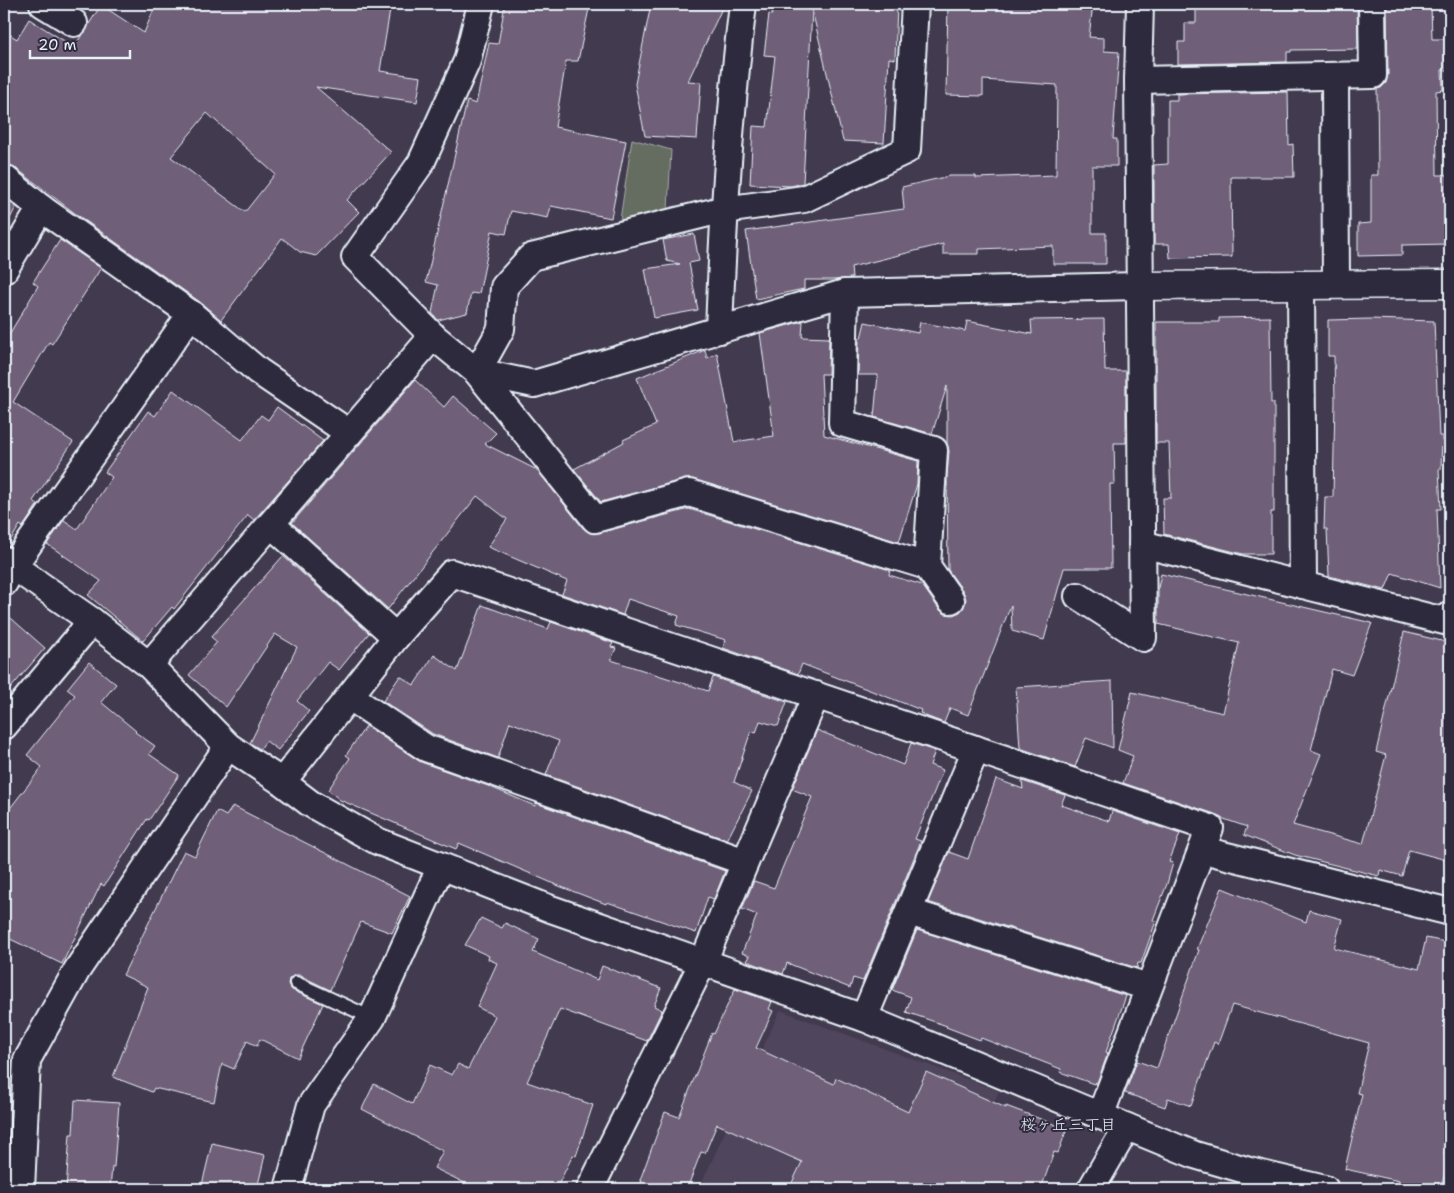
<svg xmlns="http://www.w3.org/2000/svg" width="1454" height="1193" viewBox="0 0 1454 1193" font-family="'Shantell Sans','Klee One',sans-serif">
<style>
.built{fill:#50455b}
.green{fill:#656c60;stroke:#a6aeac}
.building{fill:#705e78;stroke:#e8f1f8;fill-rule:evenodd}
.lines{fill:none;stroke-linecap:round;stroke-linejoin:round}
.service-casing{stroke:#e8f1f8;stroke-width:16}
.minor-casing{stroke:#e8f1f8;stroke-width:30}
.tertiary-casing{stroke:#e8f1f8;stroke-width:31}
.service{stroke:#2f2a3d;stroke-width:12}
.minor{stroke:#2f2a3d;stroke-width:26}
.tertiary{stroke:#2f2a3d;stroke-width:28}
.labels{text-anchor:middle;dominant-baseline:central;stroke-width:4;stroke-linejoin:round;paint-order:stroke}
.neighbourhood-label{font-size:16px;fill:#e8f1f8;stroke:#2f2a3d}
</style>
<rect width="100%" height="100%" fill="#423a4f"/>
<filter id="ink" filterUnits="userSpaceOnUse"><feTurbulence type="fractalNoise" baseFrequency=".02" numOctaves="2"/><feDisplacementMap in="SourceGraphic" scale="10" xChannelSelector="R" yChannelSelector="G"/><feConvolveMatrix kernelMatrix="1 2 1 2 8 2 1 2 1" color-interpolation-filters="sRGB"/></filter>
<g filter="url(#ink)">
<polygon class="built" points="780,1010 999,1091 957,1189 699,1189"/>
<polygon class="green" points="632,139 671,150 668,209 620,220"/>
<g class="building">
<path d="M156,4H391L380,71L421,77L417,102L316,87L391,152L347,200L359,212L316,256L300,252L282,238L221,320L200,302L76,214L13,166L4,163V31L17,39L29,19L74,47L81,36L86,31L89,24L101,5L144,33ZM207,113L275,174L245,212L171,157Z"/>
<polygon points="505,4 590,4 578,61 566,61 555,127 626,141 611,218 551,206 548,218 511,211 506,234 492,231 479,294 471,293 467,313 438,320 432,313 438,285 426,282 467,101 476,104 489,43 498,44"/>
<polygon points="651,4 724,4 688,81 701,82 697,139 645,136 635,84"/>
<polygon points="773,4 897,4 895,59 889,58 884,143 843,141 812,10 803,183 791,186 750,184 753,126 767,127 775,56 764,55 769,14 772,15"/>
<polygon points="948,4 1093,4 1089,37 1104,38 1104,51 1119,52 1113,139 1117,139 1117,166 1092,166 1092,233 1106,233 1106,264 1053,264 1053,246 979,249 979,254 943,254 943,244 851,267 852,278 835,280 804,280 804,289 756,299 746,231 904,209 902,187 949,176 976,176 976,178 1056,175 1057,85 983,80 983,96 946,95"/>
<polygon points="1196,4 1357,4 1358,49 1291,50 1291,52 1287,52 1287,62 1178,64 1178,42 1185,42 1185,23 1196,23"/>
<polygon points="1387,4 1431,4 1432,39 1448,39 1448,70 1442,70 1443,90 1436,91 1437,175 1449,175 1449,244 1402,245 1402,255 1358,256 1358,224 1371,223 1371,175 1378,175 1377,89 1381,88 1386,83 1388,75"/>
<polygon points="1288,92 1289,145 1293,144 1294,177 1231,177 1232,257 1170,258 1169,244 1154,244 1154,165 1168,164 1168,100 1177,100 1177,94"/>
<polygon points="4,197 16,207 4,230"/>
<polygon points="694,234 699,261 689,263 698,310 654,318 645,269 680,264 667,261 663,240"/>
<polygon points="60,240 101,268 52,344 49,342 13,402 73,442 33,501 38,504 23,527 20,525 7,546 4,545 4,343 38,286 33,282"/>
<polygon points="1270,317 1271,403 1274,403 1274,512 1271,512 1271,554 1243,554 1164,534 1163,498 1171,498 1169,443 1156,443 1156,322 1219,322 1219,318"/>
<polygon points="1104,319 1105,371 1126,371 1126,443 1114,443 1115,484 1110,484 1111,568 1064,568 1044,640 1012,631 1011,605 968,715 950,708 944,723 923,715 923,714 920,713 921,710 802,664 798,674 723,648 726,640 676,625 679,616 628,599 623,615 562,594 567,581 488,547 507,519 477,496 388,609 292,523 415,380 444,407 453,396 496,433 485,444 537,470 583,528 590,533 599,533 689,509 890,570 889,575 922,585 939,609 945,614 953,615 960,612 964,607 966,599 963,591 948,570 947,476 949,451 947,443 947,386 932,434 874,417 878,375 858,375 859,338 861,338 865,322 918,333 920,322 965,331 967,321 1032,334 1031,320"/>
<polygon points="1371,319 1434,321 1439,436 1442,436 1441,469 1439,469 1441,509 1437,509 1440,588 1392,573 1385,590 1329,576 1327,529 1324,529 1325,497 1333,497 1335,401 1334,356 1328,356 1328,320"/>
<polygon points="803,321 802,337 829,338 828,374 821,374 824,435 918,461 917,484 899,542 693,479 685,479 601,502 574,469 624,442 623,440 656,425 637,378 705,350 707,358 717,353 734,442 774,436 760,333"/>
<polygon points="173,390 242,440 261,415 268,420 277,407 323,441 254,520 248,515 174,609 172,607 143,641 88,595 101,581 47,544 64,520 77,529 112,477 105,472 148,411 155,416"/>
<polygon points="283,556 369,633 339,670 328,662 297,701 309,711 278,750 266,741 260,749 250,743 297,647 275,634 226,707 189,675 217,642 211,637"/>
<polygon points="1161,574 1372,623 1352,675 1332,669 1311,750 1321,754 1293,825 1363,844 1386,755 1376,752 1404,632 1450,643 1450,861 1409,850 1402,876 1380,870 1379,876 1295,855 1244,835 1247,827 1221,818 1215,814 1123,783 1133,756 1118,750 1132,692 1223,713 1239,643 1158,624 1158,588"/>
<polygon points="482,605 548,629 551,622 613,643 611,647 616,648 611,660 708,691 713,677 787,702 778,726 760,721 756,733 751,731 734,782 752,791 727,840 546,775 559,741 510,722 498,758 433,734 383,701 400,676 414,685 434,655 457,671"/>
<polygon points="4,612 45,648 4,696"/>
<polygon points="89,662 116,684 101,702 136,731 135,732 155,746 149,754 179,775 149,820 147,819 104,886 101,884 62,964 4,936 4,816 42,767 27,755 75,695 67,689"/>
<polygon points="1112,681 1113,748 1086,738 1075,767 1020,748 1016,687"/>
<polygon points="366,726 421,762 488,786 535,806 536,803 725,871 714,899 708,897 696,933 607,902 606,904 559,886 459,843 456,849 340,800 328,790 350,758 346,755"/>
<polygon points="817,730 903,765 911,743 935,751 930,765 943,770 915,839 921,841 863,981 853,978 850,988 787,963 783,974 747,961 750,956 742,953 757,915 742,909 754,881 774,888 812,797 792,789"/>
<polygon points="996,779 1023,789 1022,781 1065,795 1061,805 1109,821 1112,811 1180,834 1169,862 1173,863 1167,884 1153,920 1156,921 1141,963 1138,963 1137,968 928,902 949,852 968,859"/>
<polygon points="233,806 410,896 392,933 361,922 330,990 299,975 295,975 289,979 288,984 292,990 323,1004 298,1058 260,1039 257,1046 247,1041 234,1069 222,1064 214,1102 154,1088 152,1092 113,1077 148,987 123,975 184,851 195,856 217,811 226,816"/>
<polygon points="1222,888 1306,922 1309,910 1342,919 1334,948 1419,969 1426,938 1450,943 1450,1128 1444,1154 1449,1155 1441,1189 1397,1189 1399,1181 1345,1169 1362,1094 1357,1093 1369,1043 1232,1005 1218,1044 1214,1042 1191,1106 1168,1098 1165,1107 1125,1093 1137,1061 1157,1068 1199,950 1197,949"/>
<polygon points="481,918 502,928 505,923 539,939 533,952 597,980 602,966 661,988 654,1006 662,1010 647,1041 560,1009 527,1082 593,1105 576,1156 573,1155 556,1189 477,1189 434,1168 443,1151 362,1109 374,1084 412,1104 430,1065 452,1075 458,1064 468,1069 495,1016 477,1007 497,963 488,959 489,956 465,945"/>
<polygon points="917,930 1126,996 1106,1052 1108,1053 1097,1083 1095,1082 1094,1084 1060,1072 1061,1069 981,1038 980,1040 946,1027 947,1026 906,1012 911,997 892,990"/>
<polygon points="735,989 772,1002 769,1009 773,1011 756,1048 834,1084 836,1078 908,1112 926,1072 1006,1108 1006,1106 1067,1129 1058,1153 1054,1152 1041,1189 789,1189 802,1162 717,1124 705,1153 701,1152 687,1189 639,1189 642,1180 640,1180 665,1112 679,1117 712,1033 714,1034"/>
<polygon points="75,1100 119,1103 114,1167 112,1167 110,1189 66,1189 70,1134 73,1134"/>
<polygon points="212,1143 265,1155 257,1189 201,1189"/>
</g>
<g class="lines">
<defs>
<polyline id="service" points="296,983 372,1018"/>
<g id="minor">
<polyline points="43,4 74,23"/>
<polyline points="481,4 467,61 421,163 355,257 433,336 477,372 534,384 845,293 1139,286"/>
<polyline points="915,4 907,150 804,199 717,211 531,257 504,287 501,329 477,372 595,519 689,493 927,566"/>
<polyline points="1335,76 1336,285"/>
<polyline points="1138,80 1373,75 1372,4"/>
<polyline points="4,178 41,208 191,314 258,371 349,433"/>
<polyline points="4,270 41,208"/>
<polyline points="1301,284 1303,585"/>
<polyline points="845,293 842,423 934,450 927,566 951,600"/>
<path d="M719,330C723,221 730,112 743,4"/>
<polyline points="271,524 396,637"/>
<polyline points="1142,544 1444,621 1450,615"/>
<polyline points="4,560 92,621 149,665 228,746 282,782 311,804 377,841 551,909 864,1018 1195,1155 1249,1171 1325,1189"/>
<polyline points="4,583 14,565 191,314"/>
<polyline points="1078,596 1143,638 1138,80 1140,4"/>
<polyline points="149,665 433,336"/>
<polyline points="350,697 426,748 745,862"/>
<polyline points="4,726 92,621"/>
<polyline points="282,782 396,637 452,573 1210,828 1100,1116"/>
<polyline points="1203,850 1450,912"/>
<polyline points="909,912 1148,987"/>
<polyline points="864,1018 976,749"/>
<polyline points="21,1189 27,1060 77,970 228,746"/>
<polyline points="288,1189 311,1105 372,1018 441,866"/>
<polyline points="590,1189 703,962 816,695"/>
<polyline points="1091,1189 1127,1127"/>
</g>
<polyline id="tertiary" points="1139,286 1450,284"/>
</defs>
<use href="#service" class="service-casing"/>
<use href="#minor" class="minor-casing"/>
<use href="#tertiary" class="tertiary-casing"/>
<use href="#service" class="service"/>
<use href="#minor" class="minor"/>
<use href="#tertiary" class="tertiary"/>
</g>
</g>
<g class="labels">
<g class="neighbourhood-label">
<text x="1068" y="1124">桜ヶ丘三丁目</text>
</g>
</g>
<rect width="1454" height="1193" fill="none" stroke="#2f2a3d" stroke-width="20"/>
<rect x="10" y="10" width="1434" height="1173" fill="none" stroke="#e8f1f8" stroke-width="2" filter="url(#ink)"/>
<path d="M30 50v8h100v-8" fill="none" stroke="#e8f1f8" stroke-width="2.5"/>
<text x="38" y="50" font-size="15" fill="#e8f1f8" stroke="#2f2a3d" stroke-width="4" paint-order="stroke">20 m</text>
</svg>
